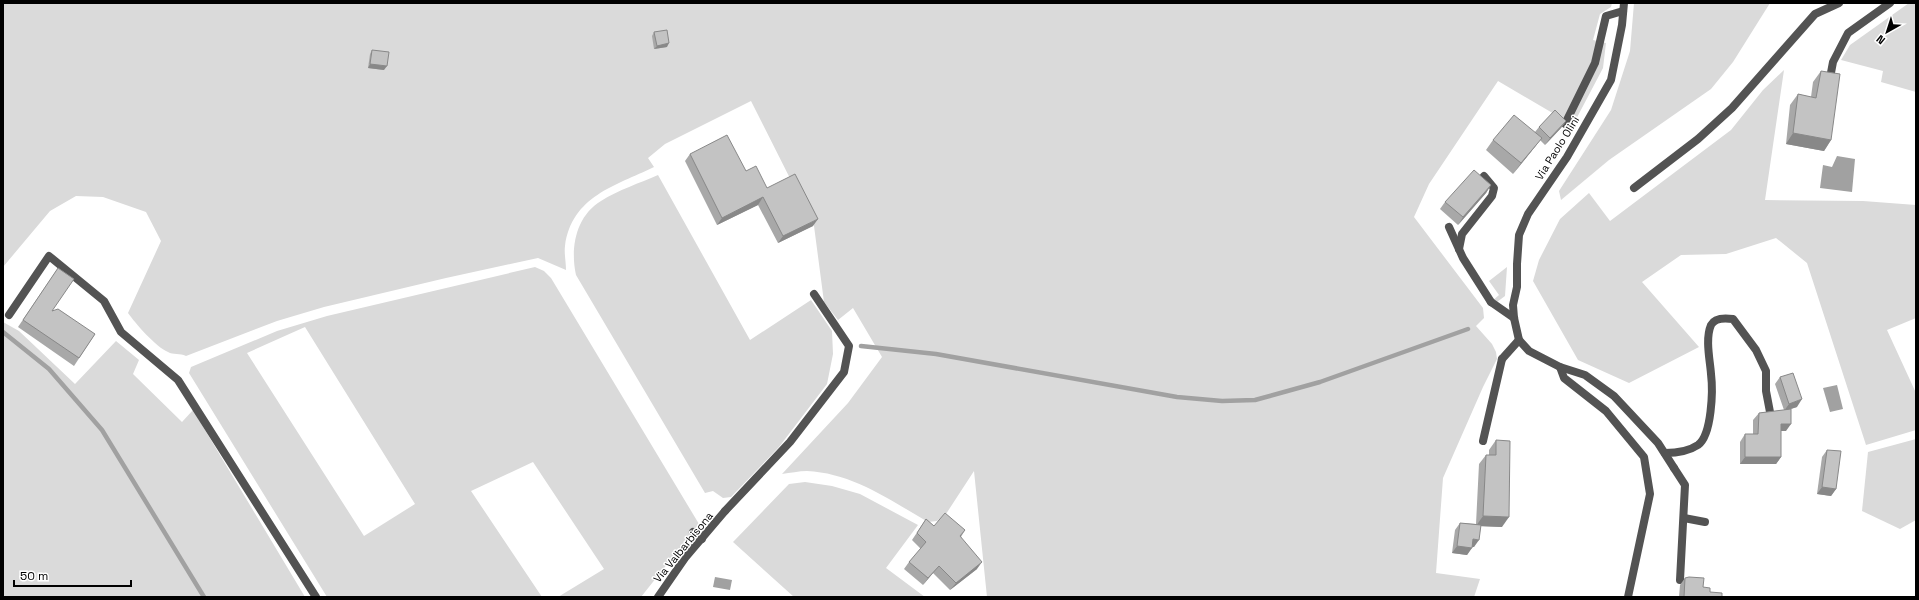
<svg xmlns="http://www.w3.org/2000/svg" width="1919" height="600" viewBox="0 0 1919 600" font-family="'Space Grotesk',sans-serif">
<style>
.green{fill:#dadada;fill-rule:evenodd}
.water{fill:#a1a1a1}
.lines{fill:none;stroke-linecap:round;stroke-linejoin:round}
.stream{stroke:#a1a1a1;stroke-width:4.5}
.service{stroke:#535353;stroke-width:8}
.minor{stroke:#535353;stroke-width:8}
.wall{fill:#a8a8a8}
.shaded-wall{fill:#888}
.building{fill:#c3c3c3;stroke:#888}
.labels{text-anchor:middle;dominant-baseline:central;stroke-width:3;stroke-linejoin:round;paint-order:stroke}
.street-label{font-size:11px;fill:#000;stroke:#fff}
</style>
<rect width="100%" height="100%" fill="#fff"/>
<g class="green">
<path d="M3,3H1612L1611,7L1600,14L1593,40L1606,43L1603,68L1573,125L1498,81L1429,184L1414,217L1483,308L1484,318L1476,326L1492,344L1496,352L1497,359L1483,387L1443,478L1436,573L1480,579L1474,597H987L974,471L946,514L937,521L928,522C890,500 852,473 807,471C799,471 790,473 782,474L848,403L882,357L853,308L838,320L824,302L814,226L751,101L665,144L648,158L654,167C615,186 572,196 565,246C564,253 566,262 566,270L538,258L446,278L324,307L277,321L186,356C180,353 173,355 168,352C156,347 135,323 128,313L161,241L146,212L103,197L76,196L50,211L3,267Z"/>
<polygon points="1634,3 1770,3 1733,62 1711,89 1609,160 1561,200 1559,191 1611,110 1630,51"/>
<polygon points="1909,3 1916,3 1916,92 1881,82 1883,71 1841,60 1850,45"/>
<polygon points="1784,70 1765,200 1863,201 1916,205 1916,318 1887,330 1916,393 1916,430 1866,445 1807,263 1776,238 1726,254 1681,255 1642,282 1699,347 1629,383 1578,360 1533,281 1539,260 1560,219 1589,193 1610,221 1731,130 1763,90"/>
<path d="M658,175L750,340L811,300L832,331L833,354L827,384L779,447L731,497L723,498L713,491L705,493L576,275C570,248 576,216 601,201C618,190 640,183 658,175Z"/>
<path d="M535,267L544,271L551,278L699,524L641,597H558L604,569L533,462L471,491L542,597H327L189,373L191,367L277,331L327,316ZM305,327L415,504L364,536L247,353Z"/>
<polygon points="1507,267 1505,296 1497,302 1491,302 1499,295 1489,281"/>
<polygon points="3,322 19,331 75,384 116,341 139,360 133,374 182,422 193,410 305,597 3,597"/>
<polygon points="1916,439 1916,520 1900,529 1862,511 1868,452"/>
<polygon points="805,482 832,486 860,494 918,525 886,568 925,597 794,597 733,542 789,484"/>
</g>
<g class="water">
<polygon points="1837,156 1855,159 1852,192 1820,188 1823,165 1832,167"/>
<polygon points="1837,385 1843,409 1830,412 1823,388"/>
<polygon points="715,577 732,580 730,590 713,587"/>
</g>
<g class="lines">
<g class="stream">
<polyline points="3,332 49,369 102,430 204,597"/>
<polyline points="861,346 936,354 1177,397 1222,401 1255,400 1320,382 1468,329"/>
</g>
<g class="service">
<polyline points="1830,78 1833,62 1848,33 1890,3"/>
<polyline points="1565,124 1595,63 1606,16 1623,11"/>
<polyline points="1634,188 1698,139 1732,108 1815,14 1839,3"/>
<polyline points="1449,227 1463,258 1491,302"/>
<polyline points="1459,249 1462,234 1492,196 1494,188 1484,176"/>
<polyline points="9,315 49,256 104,301 121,332 178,380 316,597"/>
<polyline points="1560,367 1564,378 1606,411 1644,457 1650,494 1628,597"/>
<polyline points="1483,441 1502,359"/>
<path d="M1665,453C1676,453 1689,451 1698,445C1712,435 1713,390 1711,374C1710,360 1705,339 1711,325C1715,317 1726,318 1733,319L1756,350L1766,371V391L1770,412"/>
<polyline points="1674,468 1685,485 1680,580"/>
<polyline points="725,511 790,442 844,372 849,346 814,294"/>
<polyline points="1684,518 1705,522"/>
<polyline points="693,532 702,539"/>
</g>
<g class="minor">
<polyline points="1624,3 1622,25 1611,80 1567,157 1528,214 1519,235 1517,264 1517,287 1513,305 1514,318 1519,340 1529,351 1560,367 1585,375 1614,396 1658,443 1674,468"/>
<polyline points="1491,302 1514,318"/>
<polyline points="1502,359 1519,340"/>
<polyline points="658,597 685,558 725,511"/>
</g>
</g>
<g class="wall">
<polygon points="654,32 667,47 654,49 652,36"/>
<polygon points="372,50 384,70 368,68 370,54"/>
<polygon points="1821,71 1831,140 1824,151 1786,144 1790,105 1798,94 1811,97 1813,82"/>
<polygon points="1566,121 1561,128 1545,145 1540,140 1534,148 1513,174 1486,150 1493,140 1535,132 1539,127"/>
<polygon points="690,154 746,171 813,226 778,243 758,205 717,225 685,161"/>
<polygon points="1491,185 1486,193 1458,225 1440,209 1445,202"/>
<polygon points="58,268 52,311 95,334 74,366 18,327"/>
<polygon points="1780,377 1797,407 1788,410 1786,431 1781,431 1781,457 1776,464 1740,464 1740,442 1745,434 1753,434 1753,420 1759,413 1784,410 1775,384"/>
<polygon points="1496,440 1502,527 1481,526 1474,547 1472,547 1467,555 1452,553 1455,530 1460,523 1476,524 1479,464 1486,455 1489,455 1489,450"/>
<polygon points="1827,450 1836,489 1831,496 1817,494 1822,457"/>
<polygon points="926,519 934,526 965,530 961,537 977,569 950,590 933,573 923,585 904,569 909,562 921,549 912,540"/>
<polygon points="1685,578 1703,587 1710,592 1722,597 1679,597 1680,585"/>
</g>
<g class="shaded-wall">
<polygon points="669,43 667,47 654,49 657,46"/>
<polygon points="370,64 387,66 384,70 368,68"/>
<polygon points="1566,121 1561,128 1545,145 1550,138"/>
<polygon points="1793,133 1831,140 1824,151 1786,144"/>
<polygon points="1542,138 1534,148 1513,174 1521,163"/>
<polygon points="1491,185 1486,193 1458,225 1463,217"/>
<polygon points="763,197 758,205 717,225 722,218"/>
<polygon points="818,219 813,226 778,243 783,236"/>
<polygon points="1802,399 1797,407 1784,411 1789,404"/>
<polygon points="1781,424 1791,424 1786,431 1776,431"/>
<polygon points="1745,457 1781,457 1776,464 1740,464"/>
<polygon points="1822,487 1836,489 1831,496 1817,494"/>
<polygon points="1483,516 1509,517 1502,527 1476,526"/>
<polygon points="1473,539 1479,540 1474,547 1468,547"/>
<polygon points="1457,546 1472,548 1467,555 1452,553"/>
<polygon points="982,562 977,569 950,590 956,583"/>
<polygon points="939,566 933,573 923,585 928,578"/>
</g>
<g class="building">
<polygon points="667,30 669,43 657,46 654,32"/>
<polygon points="372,50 389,52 387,66 370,64"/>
<polygon points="1821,71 1840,74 1831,140 1793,133 1798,94 1816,98"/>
<polygon points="1555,110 1566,121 1550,138 1539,127"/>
<polygon points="1514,115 1542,138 1521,163 1493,140"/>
<polygon points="727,135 746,171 756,166 767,188 795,174 818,219 783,236 763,197 722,218 690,154"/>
<polygon points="1474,170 1491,185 1463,217 1445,202"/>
<polygon points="58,268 74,279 52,311 58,309 95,334 79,358 23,320"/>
<polygon points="1793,373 1802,399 1789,404 1780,377"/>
<polygon points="1791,409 1791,424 1781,424 1781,457 1745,457 1745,434 1758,434 1759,413"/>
<polygon points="1496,440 1510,441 1509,517 1483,516 1486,455 1496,455"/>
<polygon points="1827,450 1841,451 1836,489 1822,487"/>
<polygon points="945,513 965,530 960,536 982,562 956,583 939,566 928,578 909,562 926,542 917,533 926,519 934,526"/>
<polygon points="1460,523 1481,525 1479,540 1473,539 1472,548 1457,546"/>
<polygon points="1689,577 1704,578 1703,587 1710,588 1710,592 1722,593 1722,597 1684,597 1685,578"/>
</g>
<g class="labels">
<g class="street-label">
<text transform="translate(1557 148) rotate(-58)">Via Paolo Olini</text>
<text transform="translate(683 547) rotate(-51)">Via Valbarbisona</text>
</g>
</g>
<rect width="1919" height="600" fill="none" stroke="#000000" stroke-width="8"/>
<g transform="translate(1887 32) rotate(219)" stroke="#ffffff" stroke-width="3" paint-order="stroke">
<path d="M0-3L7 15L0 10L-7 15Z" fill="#000000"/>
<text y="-6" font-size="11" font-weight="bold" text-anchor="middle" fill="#000000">N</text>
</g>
<path d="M14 580v6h117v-6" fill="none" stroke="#000000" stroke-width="2"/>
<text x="20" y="580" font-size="12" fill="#000000" stroke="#ffffff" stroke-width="3" paint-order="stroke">50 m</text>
</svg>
